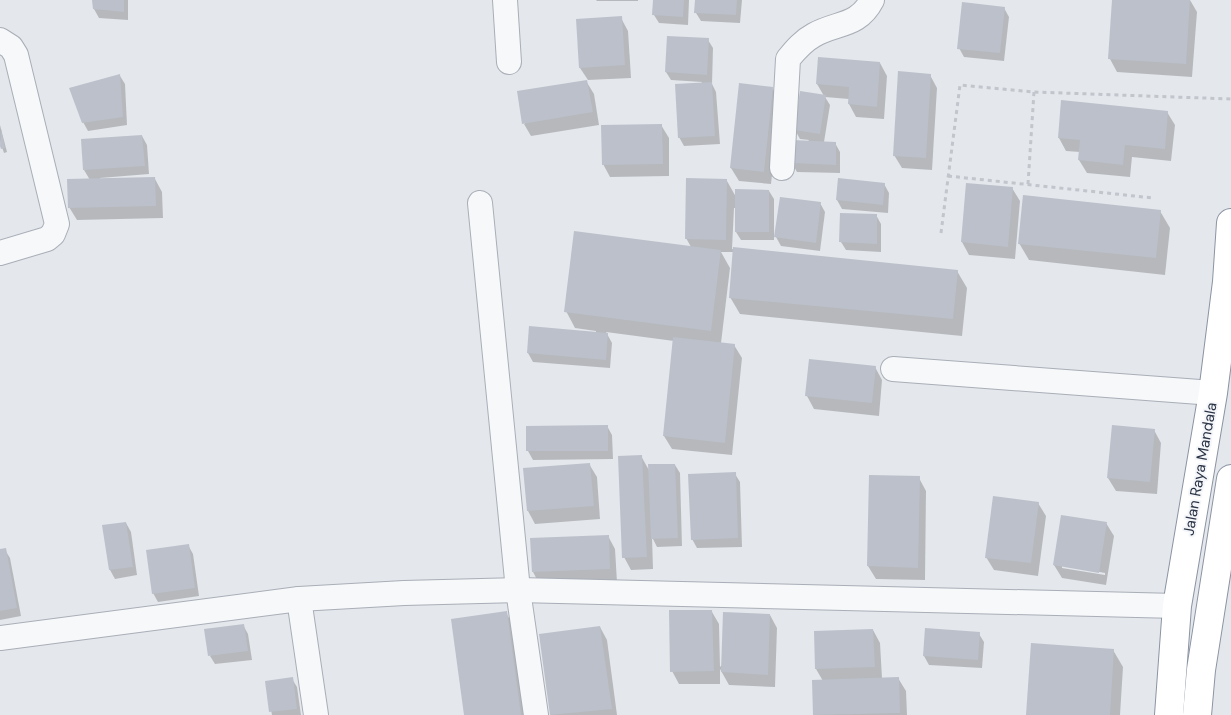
<svg xmlns="http://www.w3.org/2000/svg" width="1231" height="715" viewBox="0 0 1231 715" font-family="'DM Sans',sans-serif">
<style>
.shadow{fill:#0003;fill-rule:evenodd}
.building{fill:#bbc0ca}
.lines{fill:none;stroke-linecap:round;stroke-linejoin:round}
.street-casing{stroke:#a9aeb7;stroke-width:26}
.highway-casing{stroke:#8b94a3;stroke-width:30}
.path{stroke:#c2c5cb;stroke-width:3;stroke-dasharray:4 4;stroke-linecap:butt}
.street{stroke:#f7f8fa;stroke-width:24}
.highway{stroke:#fff;stroke-width:28}
.labels{text-anchor:middle;dominant-baseline:central;stroke-width:4;stroke-linejoin:round;paint-order:stroke}
.street-label{font-size:15px;fill:#2b3445;stroke:#f4f6f9}
</style>
<rect width="100%" height="100%" fill="#e4e7ec"/>
<g class="shadow">
<polygon points="93,0 128,0 128,20 99,18 94,9"/>
<polygon points="596,0 638,0 638,1 597,1"/>
<polygon points="655,0 689,0 688,25 659,23 654,15"/>
<polygon points="696,0 742,0 740,23 701,21 696,13"/>
<polygon points="1113,0 1190,0 1197,12 1192,77 1117,72 1110,59"/>
<polygon points="1004,8 1009,17 1004,61 964,57 959,48"/>
<polygon points="621,18 628,31 631,78 588,80 580,68"/>
<polygon points="708,40 713,48 712,84 716,92 720,144 684,146 679,137 702,82 671,80 666,72"/>
<polygon points="880,63 887,76 884,119 856,117 849,104 849,99 825,97 830,105 824,142 835,143 840,152 840,173 797,172 792,163 809,140 800,139 795,130 824,96 817,84"/>
<polygon points="930,75 937,88 932,170 902,168 894,155"/>
<polygon points="120,76 125,84 127,125 88,131 83,122"/>
<polygon points="586,81 594,94 599,125 531,136 524,124"/>
<polygon points="772,88 780,101 771,184 739,181 731,168"/>
<polygon points="1167,112 1175,125 1171,161 1132,157 1130,177 1087,173 1079,160 1080,152 1066,151 1059,138"/>
<polygon points="0,125 7,152 4,153 0,141"/>
<polygon points="661,125 669,138 669,176 610,177 603,164"/>
<polygon points="142,136 147,145 149,174 100,178 100,180 155,179 162,192 163,218 77,220 69,207 90,180 84,170"/>
<polygon points="839,180 884,184 889,193 888,213 842,209 837,200"/>
<polygon points="727,181 736,197 769,191 774,199 774,240 741,240 736,232 736,208 734,208 732,249 957,271 967,288 962,336 740,314 730,297 734,252 721,252 730,268 721,343 734,345 742,358 732,455 672,449 664,436 674,341 606,332 612,343 610,368 533,362 528,353 596,333 596,331 575,328 566,311 691,247 686,238"/>
<polygon points="1012,188 1020,201 1015,259 969,255 962,242"/>
<polygon points="820,203 825,212 820,251 781,246 776,237"/>
<polygon points="1160,211 1170,228 1165,275 1029,260 1019,243"/>
<polygon points="876,215 881,224 881,252 846,250 841,242"/>
<polygon points="875,367 882,380 879,416 814,409 807,396"/>
<polygon points="607,426 612,435 613,459 533,460 528,451"/>
<polygon points="1154,430 1161,443 1157,494 1116,491 1108,478"/>
<polygon points="641,456 650,472 675,465 680,473 682,546 657,547 652,537 653,569 631,570 624,557"/>
<polygon points="589,464 597,477 600,519 535,524 528,511 524,469"/>
<polygon points="735,474 740,482 742,547 697,548 692,539"/>
<polygon points="870,476 919,478 926,491 925,580 876,579 868,566"/>
<polygon points="1038,503 1046,516 1038,576 994,570 986,557"/>
<polygon points="126,523 131,532 137,575 115,579 110,570 103,526"/>
<path d="M1106,523L1114,536L1106,585L1062,578L1054,565ZM1062,565L1105,573V575L1062,568Z"/>
<polygon points="608,536 615,549 617,582 540,585 533,572"/>
<polygon points="188,545 193,554 199,596 158,602 153,593"/>
<polygon points="5,550 10,558 21,616 0,620 0,551"/>
<polygon points="712,612 719,624 720,667 770,615 777,628 775,687 729,685 720,669 720,684 679,684 672,671"/>
<polygon points="506,613 514,626 526,715 465,715"/>
<polygon points="243,625 248,634 252,660 215,664 210,656"/>
<polygon points="600,627 607,640 617,715 551,715 540,636"/>
<polygon points="873,630 880,643 882,678 898,678 906,691 907,715 814,715 813,681 823,681 816,669"/>
<polygon points="979,634 984,642 982,668 929,665 924,656"/>
<polygon points="1113,650 1123,667 1120,715 1027,715"/>
<polygon points="292,679 297,687 301,715 272,715 266,682"/>
</g>
<g class="building">
<polygon points="92,0 124,0 124,12 93,9"/>
<polygon points="653,0 684,0 683,17 652,15"/>
<polygon points="695,0 737,0 736,15 694,13"/>
<polygon points="1112,0 1190,0 1186,64 1108,59"/>
<polygon points="962,2 1005,7 1000,53 957,49"/>
<polygon points="622,16 625,65 579,68 576,19"/>
<polygon points="667,36 709,38 707,75 665,72"/>
<polygon points="818,57 880,62 877,107 848,104 849,87 816,84"/>
<polygon points="898,71 931,74 926,158 893,156"/>
<polygon points="120,74 123,117 82,123 69,88"/>
<polygon points="587,80 593,112 522,124 517,91"/>
<polygon points="712,82 715,136 678,138 675,84"/>
<polygon points="739,83 773,87 764,172 730,168"/>
<polygon points="800,91 826,95 820,134 794,130"/>
<polygon points="1061,100 1168,111 1165,149 1125,145 1123,165 1078,160 1080,140 1058,138"/>
<polygon points="662,124 663,164 602,165 601,125"/>
<polygon points="1,129 5,148 1,149 0,146"/>
<polygon points="142,135 145,166 83,170 81,139"/>
<polygon points="792,140 836,142 836,165 791,163"/>
<polygon points="155,177 156,206 68,208 67,179"/>
<polygon points="686,178 727,179 726,240 685,239"/>
<polygon points="838,178 885,183 883,205 836,200"/>
<polygon points="966,183 1013,187 1008,247 961,242"/>
<polygon points="735,189 769,190 769,232 735,232"/>
<polygon points="1023,195 1161,210 1156,258 1018,244"/>
<polygon points="780,197 821,202 816,243 774,237"/>
<polygon points="840,213 877,214 877,244 839,242"/>
<polygon points="574,231 721,250 711,331 564,312"/>
<polygon points="733,247 958,270 953,319 729,298"/>
<polygon points="529,326 608,333 606,360 527,353"/>
<polygon points="673,337 735,344 725,443 663,436"/>
<polygon points="809,359 876,366 872,403 805,396"/>
<polygon points="608,425 608,451 526,451 526,426"/>
<polygon points="1112,425 1155,429 1150,482 1107,478"/>
<polygon points="642,455 647,557 622,558 618,456"/>
<polygon points="590,463 594,506 527,511 523,468"/>
<polygon points="648,464 675,464 678,538 651,539"/>
<polygon points="736,472 738,538 691,540 688,474"/>
<polygon points="869,475 920,476 918,568 867,566"/>
<polygon points="993,496 1039,502 1031,563 985,558"/>
<polygon points="1061,515 1107,522 1099,573 1053,565"/>
<polygon points="126,522 133,567 109,570 102,525"/>
<polygon points="609,535 610,569 532,572 530,538"/>
<polygon points="189,544 195,588 152,594 146,550"/>
<polygon points="6,548 17,608 0,611 0,549"/>
<polygon points="669,610 712,610 714,671 670,672"/>
<polygon points="507,611 521,715 464,715 451,619"/>
<polygon points="723,612 770,614 768,675 721,672"/>
<polygon points="244,624 248,651 208,656 204,629"/>
<polygon points="600,626 612,709 550,715 539,634"/>
<polygon points="925,628 980,632 978,660 923,656"/>
<polygon points="873,629 875,667 815,669 814,631"/>
<polygon points="1031,643 1114,649 1110,715 1026,715"/>
<polygon points="293,677 297,709 269,712 265,681"/>
<polygon points="899,677 900,713 813,715 812,680"/>
</g>
<g class="lines">
<defs>
<g id="street">
<polyline points="505,0 509,62"/>
<polyline points="0,40 11,47 16,55 57,224 53,234 47,239 0,253"/>
<path d="M782,168L788,59C796,49 803,41 814,35C837,22 858,27 872,0"/>
<polyline points="480,203 518,590 536,715"/>
<polyline points="893,369 1213,393"/>
<polyline points="299,599 316,715"/>
<polyline points="0,638 299,599 404,593 518,590 1177,606"/>
</g>
<g id="highway">
<polyline points="1169,715 1177,606 1213,393 1227,282 1231,223"/>
<polyline points="1197,715 1201,670 1231,479"/>
</g>
</defs>
<use href="#street" class="street-casing"/>
<use href="#highway" class="highway-casing"/>
<g class="path">
<polyline points="948,176 1153,198"/>
<polyline points="1028,184 1034,92"/>
<polyline points="941,233 960,85 1034,92 1231,99"/>
</g>
<use href="#street" class="street"/>
<use href="#highway" class="highway"/>
</g>
<g class="labels">
<g class="street-label">
<text transform="translate(1200 469) rotate(-80)">Jalan Raya Mandala</text>
</g>
</g>
</svg>
